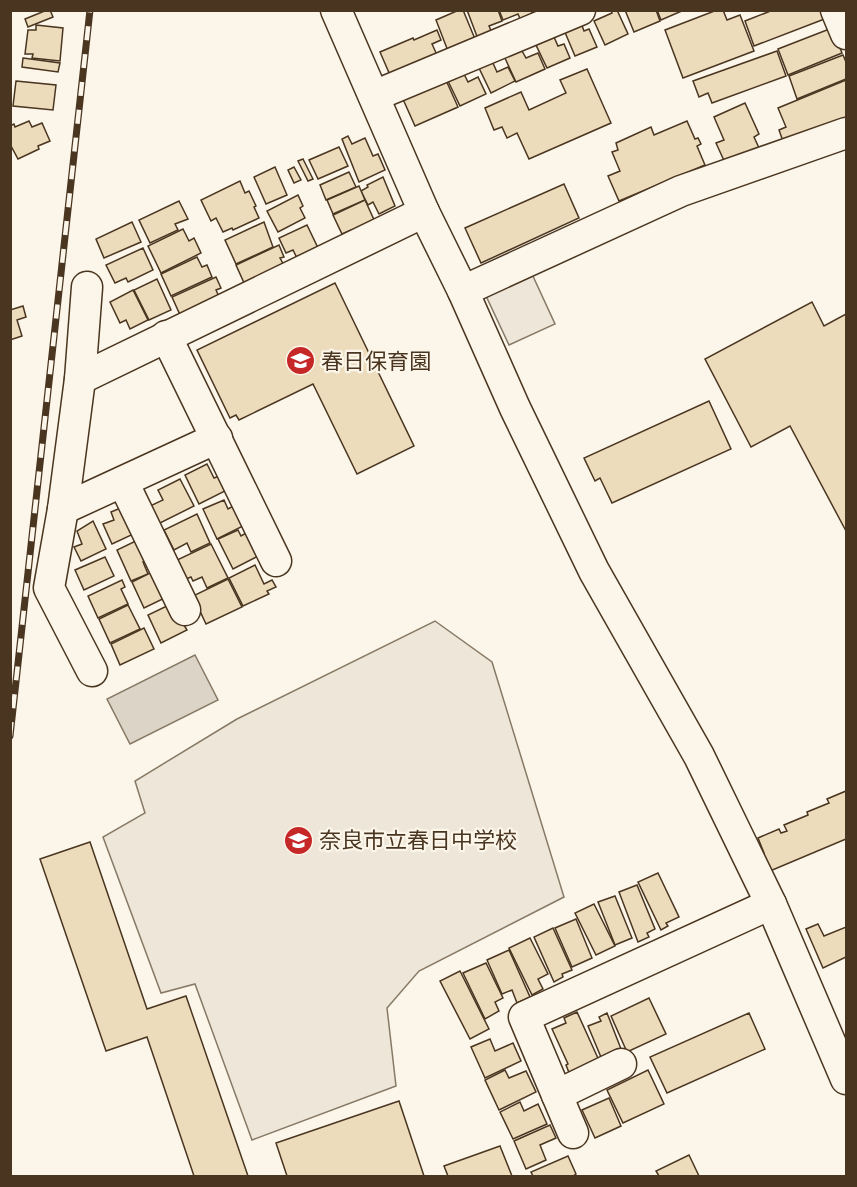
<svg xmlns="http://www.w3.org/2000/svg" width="857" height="1187" viewBox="0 0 857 1187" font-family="'PT Sans Narrow','Noto Sans JP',sans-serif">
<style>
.green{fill:#ede6d9;stroke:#887966;stroke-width:1.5}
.water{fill:#dcd4c6;stroke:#887966;stroke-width:1.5}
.building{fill:#ecdcbc;stroke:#4a3520;stroke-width:1.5}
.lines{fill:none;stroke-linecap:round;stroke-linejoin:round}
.minor-casing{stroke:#4a3520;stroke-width:33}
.minor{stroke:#fbf6e9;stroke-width:30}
.rail-casing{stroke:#4a3520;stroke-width:7}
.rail{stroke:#fbf6e9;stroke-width:4.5;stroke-dasharray:14;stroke-linecap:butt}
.labels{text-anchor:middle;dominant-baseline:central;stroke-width:4.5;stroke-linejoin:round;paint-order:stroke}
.poi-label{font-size:22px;fill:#4a3520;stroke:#fbf6e9;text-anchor:start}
</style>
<rect width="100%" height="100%" fill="#fbf6e9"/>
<g class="green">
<polygon points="526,261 555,324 509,345 480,283"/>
<polygon points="435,621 492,662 564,897 419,971 387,1008 396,1086 252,1140 195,984 161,993 103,837 145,813 135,781 237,719"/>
</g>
<polygon class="water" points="195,655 218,700 130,744 107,699"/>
<g class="building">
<polygon points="47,10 50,10 53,17 28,27 25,19"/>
<polygon points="459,10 463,10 475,39 448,51 436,20"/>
<polygon points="467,10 498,10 502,21 489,26 492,33 478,39"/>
<polygon points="499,10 531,10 533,16 521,21 518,14 503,20"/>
<polygon points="611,10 617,10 628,34 605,45 594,21 612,13"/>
<polygon points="625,10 656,10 660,21 634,32"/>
<polygon points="657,10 684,10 661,20"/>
<polygon points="717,10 723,10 727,20 740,15 754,51 683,78 665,30"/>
<polygon points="773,10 824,10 827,18 754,46 745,21"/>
<polygon points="581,23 584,31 589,29 597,47 575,56 564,30"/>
<polygon points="36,25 63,28 60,61 32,58 33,54 25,54 28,30 36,30"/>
<polygon points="832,28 842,53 788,75 778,49"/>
<polygon points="437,30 441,40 432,44 437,55 390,75 380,52 413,38 414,40"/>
<polygon points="554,37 558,46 564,44 570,58 547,68 536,45"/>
<polygon points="521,49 526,58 538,53 545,69 516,82 504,56"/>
<polygon points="777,51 786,76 712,103 708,93 699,97 693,81"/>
<polygon points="843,55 846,62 846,79 797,99 789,76"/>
<polygon points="23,58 60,63 58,72 22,67"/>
<polygon points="492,61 497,72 508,67 515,81 491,93 479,68"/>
<polygon points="587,69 611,123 529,159 517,133 507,138 502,127 494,130 485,108 521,92 529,110 566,93 560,80"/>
<polygon points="464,74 468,82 478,77 486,94 460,106 448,81"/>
<polygon points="445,78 458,107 415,126 402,97"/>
<polygon points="846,80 846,119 784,144 779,130 786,127 778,108"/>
<polygon points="16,81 56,85 53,110 13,106"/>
<polygon points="745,103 759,134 754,137 760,150 726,165 716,143 724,140 714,117"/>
<polygon points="29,121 32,127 42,123 50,141 38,146 39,149 18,159 10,144 10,126 14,124 15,127"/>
<polygon points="687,121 695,139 698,138 701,144 697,146 705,165 619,201 608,176 620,171 612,152 618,150 616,143 651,127 654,135"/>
<polygon points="348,136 352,144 365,138 373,156 378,154 385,170 359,182 342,139"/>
<polygon points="339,147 348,166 318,179 309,160"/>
<polygon points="303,159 313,179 308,181 298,161"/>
<polygon points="275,167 287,195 266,204 254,177"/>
<polygon points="294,167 301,180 294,183 288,170"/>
<polygon points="349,172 356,187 326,200 320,185"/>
<polygon points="383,177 395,206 379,214 373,202 368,205 361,191 368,187 367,185"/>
<polygon points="240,181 245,193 249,191 256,206 254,207 259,218 233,230 232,228 223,232 216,218 211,221 201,200"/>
<polygon points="564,184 579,218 481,263 465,228"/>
<polygon points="359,186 365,200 333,214 327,200"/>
<polygon points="298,195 303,206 300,208 305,218 278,232 267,211"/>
<polygon points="365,200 375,222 352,233 351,230 342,234 333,215"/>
<polygon points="179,201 188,219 175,224 178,230 150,243 139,220"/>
<polygon points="132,222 141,242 104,258 96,239"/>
<polygon points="264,222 273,247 236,264 225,240"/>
<polygon points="307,225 319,250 298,260 293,250 286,253 279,238"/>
<polygon points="183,229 189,241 194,238 201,253 161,273 148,246"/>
<polygon points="279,245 284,257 280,258 285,267 245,285 236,265"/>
<polygon points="143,248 153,270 128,282 126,278 115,283 106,265"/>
<polygon points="197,257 202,267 207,265 212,277 171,296 161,274"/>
<polygon points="216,277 221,288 216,290 220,299 181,317 172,297"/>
<polygon points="157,279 171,310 149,320 134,290"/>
<polygon points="335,283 414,446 357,474 313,384 239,420 236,415 230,418 197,350"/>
<polygon points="133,290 148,320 130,329 126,320 120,323 110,302"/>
<polygon points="812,302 824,326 846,314 846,531 790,426 751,447 705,359"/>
<polygon points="23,306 26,317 17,320 22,336 10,340 10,310"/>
<polygon points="709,401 731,449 612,503 600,478 595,481 584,458"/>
<polygon points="207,464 214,478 222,475 229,489 199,504 185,475"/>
<polygon points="180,479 194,506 158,524 150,506 163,500 158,490"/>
<polygon points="224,500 228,509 237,504 247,524 217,539 203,509"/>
<polygon points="128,505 140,531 112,544 103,524 114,520 111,512"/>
<polygon points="197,514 210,543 191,552 187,543 174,550 164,530"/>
<polygon points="93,521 106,549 81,561 74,547 82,544 77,531"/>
<polygon points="238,530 241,536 248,532 260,555 233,569 218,539"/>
<polygon points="144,537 154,557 143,562 148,574 131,581 117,550"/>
<polygon points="211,544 228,578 207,588 202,577 193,581 191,577 186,579 177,560"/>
<polygon points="105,557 114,576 84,590 75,570"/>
<polygon points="255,565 264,584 272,580 276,587 267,591 269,594 243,606 229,578"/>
<polygon points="156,570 171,595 144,608 132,582"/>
<polygon points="228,579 242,607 206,624 193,596"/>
<polygon points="122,580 125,587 121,589 128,604 98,618 88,596"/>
<polygon points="171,604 187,630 161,643 148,615"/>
<polygon points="128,605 140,629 110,643 99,619"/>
<polygon points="144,628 154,649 120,665 111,644"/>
<polygon points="846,791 846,839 770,871 762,853 764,853 758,838 779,829 781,833 787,831 784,825 808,815 807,812 829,803 827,799"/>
<polygon points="90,842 147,1009 186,996 248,1176 194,1176 147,1037 106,1051 40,859"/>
<polygon points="658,873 679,917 666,923 668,926 661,930 638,882"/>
<polygon points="637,885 655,929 647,933 649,937 638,942 619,892"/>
<polygon points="615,896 632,938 615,945 598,902"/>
<polygon points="594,904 615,946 596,955 575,913"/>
<polygon points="576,919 592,958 572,967 555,928"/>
<polygon points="818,924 824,936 846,927 846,957 823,968 806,929"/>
<polygon points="553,928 572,970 562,974 563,977 554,982 534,937"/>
<polygon points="530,938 548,974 538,979 543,989 532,995 509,948"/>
<polygon points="509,950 530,997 517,1003 512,990 502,994 487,960"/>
<polygon points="486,963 503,998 495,1002 499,1011 485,1019 463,973"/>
<polygon points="460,971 489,1029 470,1039 440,981"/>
<polygon points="649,998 666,1034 627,1052 611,1016"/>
<polygon points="577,1012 602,1067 572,1080 566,1065 568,1064 552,1029 566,1023 564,1018"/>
<polygon points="607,1013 623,1054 603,1062 588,1026 601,1021 599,1017"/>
<polygon points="749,1013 765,1049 667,1093 650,1057"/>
<polygon points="490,1039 495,1051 513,1043 521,1061 485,1078 471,1047"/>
<polygon points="505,1070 509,1078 526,1071 536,1092 499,1110 485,1080"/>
<polygon points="648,1070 664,1104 623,1123 607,1090"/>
<polygon points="609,1098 621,1126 595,1138 582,1110"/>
<polygon points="399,1101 424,1176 287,1176 276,1143"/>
<polygon points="520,1102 524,1111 538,1104 547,1124 513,1139 500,1112"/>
<polygon points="550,1125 556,1138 540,1145 546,1160 526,1169 514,1141"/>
<polygon points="500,1146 512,1176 448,1176 444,1166"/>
<polygon points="689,1155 699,1176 659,1176 656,1171"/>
<polygon points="568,1156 576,1174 573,1176 533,1176 531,1172"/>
</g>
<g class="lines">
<defs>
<g id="minor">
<polyline points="336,10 424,212 463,291 515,408 594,571 699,756 771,904 846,1079"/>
<polyline points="836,10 846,34"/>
<polyline points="374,96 580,10"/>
<polyline points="87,287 80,379 63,509 49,588 92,671"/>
<polyline points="463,291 681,191 846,133"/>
<polyline points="166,336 276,561"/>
<polyline points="80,379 424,212"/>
<polyline points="123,482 185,610"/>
<polyline points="63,509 217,438"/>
<polyline points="557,1095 621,1064"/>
<polyline points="573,1133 524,1017 771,904"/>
</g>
</defs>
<use href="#minor" class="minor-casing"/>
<use href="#minor" class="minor"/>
<defs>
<polyline id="rail" points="10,736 90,10"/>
</defs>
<use href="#rail" class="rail-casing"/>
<use href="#rail" class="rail"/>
</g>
<defs>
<symbol id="school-disc" viewBox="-11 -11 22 22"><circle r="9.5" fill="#c62828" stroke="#fbf6e9"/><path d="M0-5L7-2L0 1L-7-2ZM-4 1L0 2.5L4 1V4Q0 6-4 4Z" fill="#fff"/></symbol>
</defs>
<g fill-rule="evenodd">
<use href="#school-disc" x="284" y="344" width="33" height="33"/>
<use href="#school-disc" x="282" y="824" width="33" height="33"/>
</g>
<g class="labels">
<g class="poi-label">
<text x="321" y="361">春日保育園</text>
<text x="319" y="840">奈良市立春日中学校</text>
</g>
</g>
<rect width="857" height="1187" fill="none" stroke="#4a3520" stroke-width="24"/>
</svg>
